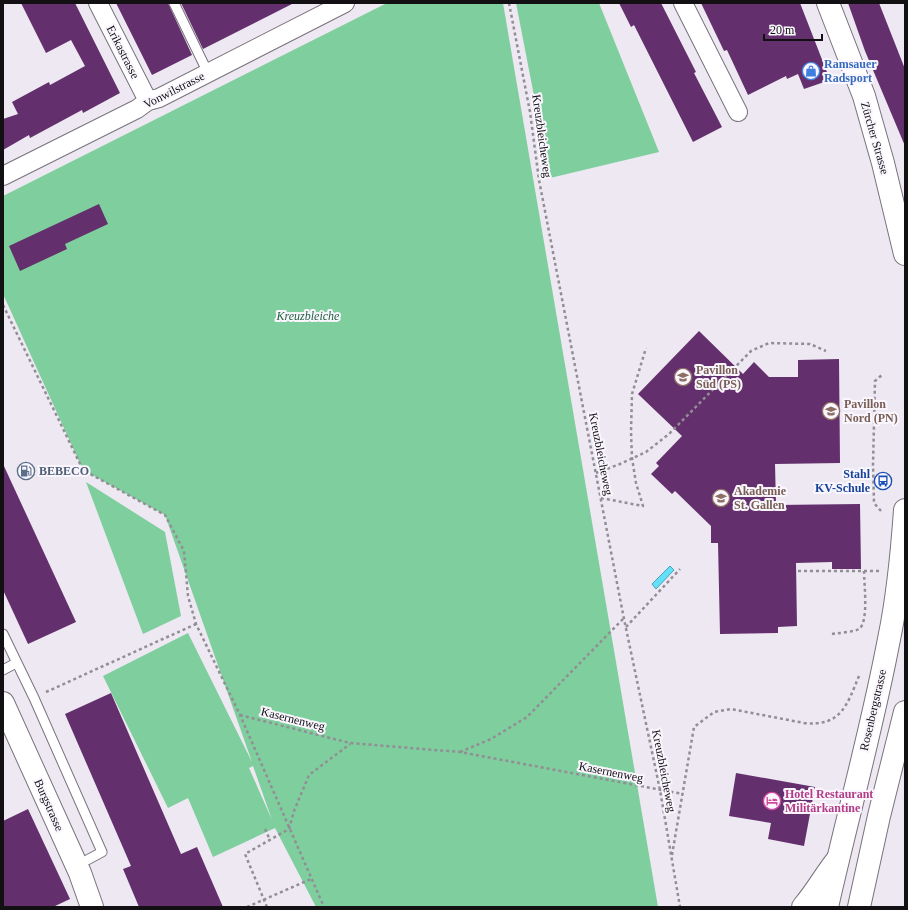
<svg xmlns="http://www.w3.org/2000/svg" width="908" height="910" viewBox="0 0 908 910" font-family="Georgia,serif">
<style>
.green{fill:#7fce9d;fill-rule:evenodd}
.water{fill:#62e0f9;stroke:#4aa2b4}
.building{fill:#642f6d}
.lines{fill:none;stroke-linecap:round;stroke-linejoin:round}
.lane-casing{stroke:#78737c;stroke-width:11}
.street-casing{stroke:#78737c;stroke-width:20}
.secondary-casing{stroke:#78737c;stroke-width:24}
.primary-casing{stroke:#78737c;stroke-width:24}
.highway-casing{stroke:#78737c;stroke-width:24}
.path{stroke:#928e95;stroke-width:2.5;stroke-dasharray:3 3;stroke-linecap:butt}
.lane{stroke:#fff;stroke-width:9}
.street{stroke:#fff;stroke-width:18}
.secondary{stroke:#fff;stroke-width:22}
.primary{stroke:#fff;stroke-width:22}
.highway{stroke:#fff;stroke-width:22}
.labels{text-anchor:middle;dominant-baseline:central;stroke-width:4;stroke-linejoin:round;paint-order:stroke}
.street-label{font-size:12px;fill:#121013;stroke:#faf6fe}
.shop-label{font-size:12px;font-weight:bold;fill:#366cbe;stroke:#faf6fe;text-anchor:start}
.park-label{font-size:12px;font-style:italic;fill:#21613e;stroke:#faf6fe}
.education-label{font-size:12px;font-weight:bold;fill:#785e54;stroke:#faf6fe;text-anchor:start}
.service-label{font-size:12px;font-weight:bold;fill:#4e5e75;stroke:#faf6fe;text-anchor:start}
.transit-label{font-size:12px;font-weight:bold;fill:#164399;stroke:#faf6fe;text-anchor:end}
.hotel-label{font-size:12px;font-weight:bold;fill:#b23c85;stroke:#faf6fe;text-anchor:start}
</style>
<rect width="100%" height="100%" fill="#ede8f2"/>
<g class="green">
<path d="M387,3H503L658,907H316L275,828L213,857L188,798L168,808L103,676L188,633L252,762L165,515L83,470L3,294V196ZM253,766L272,820L249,768Z"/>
<polygon points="516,3 599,3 659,152 550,178"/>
<polygon points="86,482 165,532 181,616 143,634"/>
</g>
<polygon class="water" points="670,566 674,570 656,589 652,584"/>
<g class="building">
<polygon points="21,3 75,3 120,93 83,113 82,110 30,138 29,135 3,150 3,119 18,114 12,102 49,82 50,85 85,66 71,40 46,53"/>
<polygon points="116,3 168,3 192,55 152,75"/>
<polygon points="181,3 294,3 203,49"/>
<polygon points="619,3 661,3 696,72 694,73 722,127 693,142 634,25 631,27"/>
<polygon points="701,3 800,3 830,80 804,89 798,74 787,79 786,76 748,95 727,50 724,51"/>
<polygon points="848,3 879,3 905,69 905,146 865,51"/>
<polygon points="99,204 108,224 65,244 67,249 20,271 9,246"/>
<polygon points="699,331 743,374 754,362 769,377 798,377 798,360 839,359 840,463 775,464 776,505 860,504 861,569 832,569 832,562 796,563 797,626 778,627 778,633 720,634 718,543 711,543 711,526 675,491 672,494 651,474 659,466 656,463 682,436 638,394"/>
<polygon points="3,464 76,622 28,644 3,590"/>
<polygon points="111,693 181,854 197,847 223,907 139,907 123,869 131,866 65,714"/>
<polygon points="736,773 815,787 804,846 768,839 771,823 729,816"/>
<polygon points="28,809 70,899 53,907 3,907 3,821"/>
</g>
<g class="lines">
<defs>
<g id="lane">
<polyline points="174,3 208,73"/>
<polyline points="3,634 34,698 102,852 76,866"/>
<polyline points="3,670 16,663"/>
</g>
<g id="street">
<polyline points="98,3 148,101"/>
<polyline points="683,3 738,112"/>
<polyline points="3,176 137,109 148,101 159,98 345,3"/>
</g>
<polyline id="secondary" points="3,703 80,873 92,907"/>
<g id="primary">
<polyline points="828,3 864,96 883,163 905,254"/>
<path d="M827,907C847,818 872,729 889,639C898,596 902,553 905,510"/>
<polyline points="859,907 879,816 905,712"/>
</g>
<path id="highway" d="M803,907C816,892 825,875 837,860"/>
</defs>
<use href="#lane" class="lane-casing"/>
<use href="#street" class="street-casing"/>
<use href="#secondary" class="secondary-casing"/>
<use href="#primary" class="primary-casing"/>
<use href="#highway" class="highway-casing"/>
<g class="path">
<polyline points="509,3 530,112 539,180 624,619 660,790 680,907"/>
<polyline points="3,305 83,470 165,515 184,551 188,596 196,624 240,715 324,907"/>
<polyline points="596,473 620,464 646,452 669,434 751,351 769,343 810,344 826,351"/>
<polyline points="601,498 643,506 636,483 632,458 631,432 632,394 646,348"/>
<polyline points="881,511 874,503 873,465 875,381 883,374"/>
<polyline points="798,571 880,571"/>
<polyline points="626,627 680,569"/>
<path d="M832,634C838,633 854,632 859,629C869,622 864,583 864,571"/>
<polyline points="46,692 196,624"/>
<polyline points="240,715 350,743 460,752 683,794"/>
<polyline points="460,752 491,739 527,717 623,619"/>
<polyline points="265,829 270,840"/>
<path d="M672,855L694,727L714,712L731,709L804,723C841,727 847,705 859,676"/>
<polyline points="247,907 311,879"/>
<polyline points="267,907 245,854 289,829 294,811 309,775 350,744"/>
</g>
<use href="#lane" class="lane"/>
<use href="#street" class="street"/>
<use href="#secondary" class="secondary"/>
<use href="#primary" class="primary"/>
<use href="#highway" class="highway"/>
</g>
<defs>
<symbol id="shop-ring" viewBox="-11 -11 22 22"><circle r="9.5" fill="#faf6fe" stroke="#3f7fe0" stroke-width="1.5"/><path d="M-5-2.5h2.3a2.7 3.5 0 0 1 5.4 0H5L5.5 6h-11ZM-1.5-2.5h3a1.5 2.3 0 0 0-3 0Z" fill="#3f7fe0"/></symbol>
<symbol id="school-ring" viewBox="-11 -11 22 22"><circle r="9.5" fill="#faf6fe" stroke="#8d6e63" stroke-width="1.5"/><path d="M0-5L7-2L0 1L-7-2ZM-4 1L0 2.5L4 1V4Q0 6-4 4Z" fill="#8d6e63"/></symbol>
<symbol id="fuel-ring" viewBox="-11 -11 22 22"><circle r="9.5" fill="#faf6fe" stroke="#5c6f8a" stroke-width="1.5"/><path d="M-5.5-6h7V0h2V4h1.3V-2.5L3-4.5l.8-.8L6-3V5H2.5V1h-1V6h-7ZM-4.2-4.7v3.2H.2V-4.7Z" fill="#5c6f8a"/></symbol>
<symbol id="bus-ring" viewBox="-11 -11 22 22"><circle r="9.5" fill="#faf6fe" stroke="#1a4fb4" stroke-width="1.5"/><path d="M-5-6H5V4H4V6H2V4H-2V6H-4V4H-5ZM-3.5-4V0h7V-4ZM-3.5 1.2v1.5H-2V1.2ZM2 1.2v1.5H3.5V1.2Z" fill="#1a4fb4"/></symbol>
<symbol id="hotel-ring" viewBox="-11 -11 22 22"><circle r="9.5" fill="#faf6fe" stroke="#d1479c" stroke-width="1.5"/><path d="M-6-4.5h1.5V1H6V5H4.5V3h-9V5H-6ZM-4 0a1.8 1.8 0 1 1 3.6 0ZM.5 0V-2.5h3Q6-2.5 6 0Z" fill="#d1479c"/></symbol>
</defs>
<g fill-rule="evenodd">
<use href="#shop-ring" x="801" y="61" width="20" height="20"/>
<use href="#school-ring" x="673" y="367" width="20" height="20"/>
<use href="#school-ring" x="821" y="401" width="20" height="20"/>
<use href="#fuel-ring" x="16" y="461" width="20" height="20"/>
<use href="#bus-ring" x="873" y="471" width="20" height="20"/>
<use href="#school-ring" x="711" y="488" width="20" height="20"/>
<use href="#hotel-ring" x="762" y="791" width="20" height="20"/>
</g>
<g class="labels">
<g class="street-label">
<text transform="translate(123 52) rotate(63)">Erikastrasse</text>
<text transform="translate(174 90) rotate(-27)">Vonwilstrasse</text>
<text transform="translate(542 136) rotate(82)">Kreuzbleicheweg</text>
<text transform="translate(875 138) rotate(74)">Zürcher Strasse</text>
<text transform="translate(601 454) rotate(79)">Kreuzbleicheweg</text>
<text transform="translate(873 710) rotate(-77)">Rosenbergstrasse</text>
<text transform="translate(293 719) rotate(14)">Kasernenweg</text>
<text transform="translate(664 771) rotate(79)">Kreuzbleicheweg</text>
<text transform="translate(611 772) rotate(11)">Kasernenweg</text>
<text transform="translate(49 805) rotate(66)">Burgstrasse</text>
</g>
<g class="shop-label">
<text x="824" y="64">Ramsauer<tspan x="824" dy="14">Radsport</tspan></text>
</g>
<g class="park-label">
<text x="308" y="316">Kreuzbleiche</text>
</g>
<g class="education-label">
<text x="696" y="370">Pavillon<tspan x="696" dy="14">Süd (PS)</tspan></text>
<text x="844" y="404">Pavillon<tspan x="844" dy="14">Nord (PN)</tspan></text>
<text x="734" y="491">Akademie<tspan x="734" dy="14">St. Gallen</tspan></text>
</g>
<g class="service-label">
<text x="39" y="471">BEBECO</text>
</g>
<g class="transit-label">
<text x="870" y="474">Stahl<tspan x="870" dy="14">KV-Schule</tspan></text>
</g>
<g class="hotel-label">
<text x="785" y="794">Hotel Restaurant<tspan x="785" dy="14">Militärkantine</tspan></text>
</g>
</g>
<rect width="908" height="910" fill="none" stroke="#121013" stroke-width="8"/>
<path d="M764 34v6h58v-6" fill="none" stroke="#121013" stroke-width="2"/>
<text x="770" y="34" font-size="12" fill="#121013" stroke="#faf6fe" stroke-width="3" paint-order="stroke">20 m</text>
</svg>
